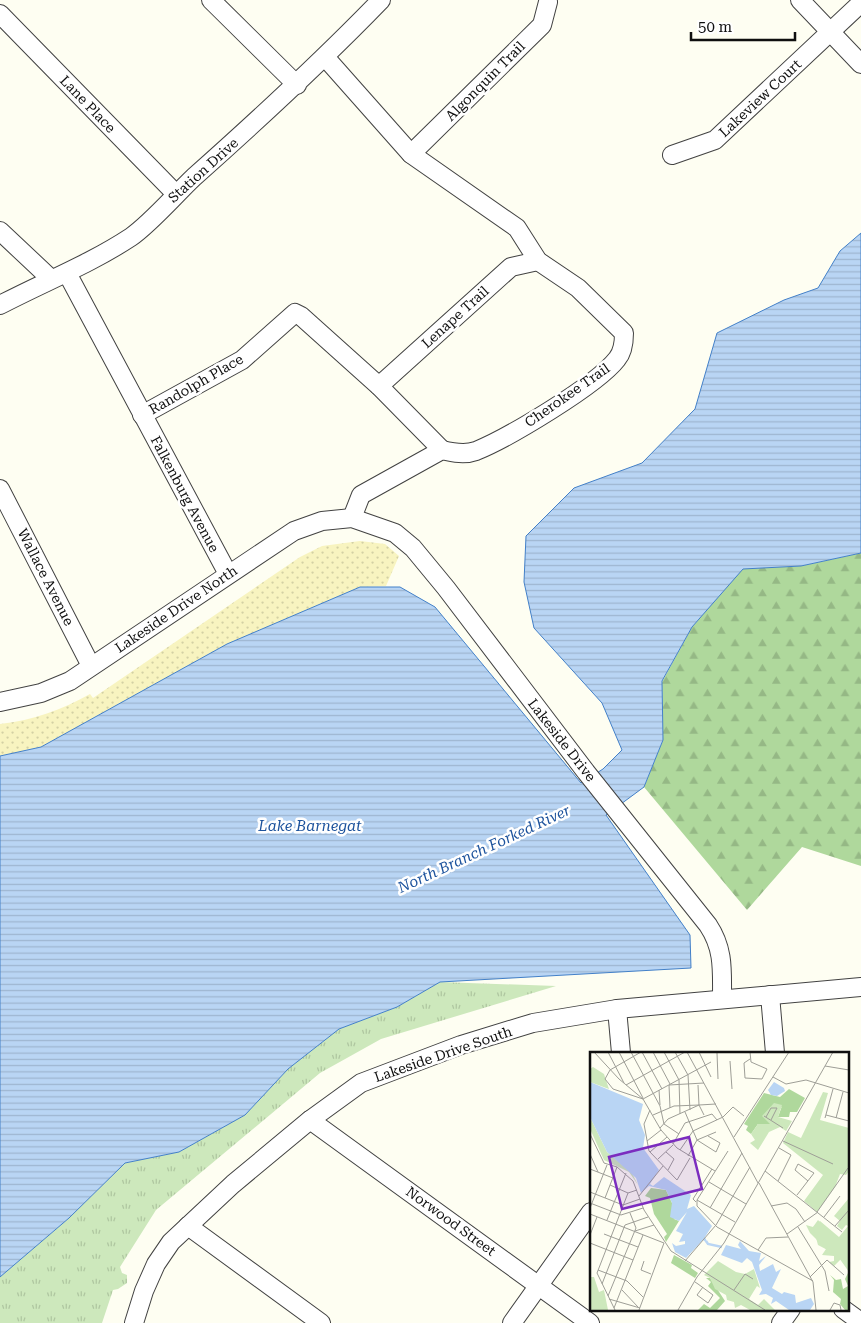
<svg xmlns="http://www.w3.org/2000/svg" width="861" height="1323" viewBox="0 0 861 1323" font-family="'Roboto Serif',serif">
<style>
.forest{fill:url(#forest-firs)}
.sand{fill:url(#sand-dots)}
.park{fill:url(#park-tufts)}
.water{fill:url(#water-rules);stroke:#4380c8}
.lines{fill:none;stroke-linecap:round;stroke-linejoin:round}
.minor-casing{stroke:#424242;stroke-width:20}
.minor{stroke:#fff;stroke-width:18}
.labels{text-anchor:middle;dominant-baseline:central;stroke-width:5;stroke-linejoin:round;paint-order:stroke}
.street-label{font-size:14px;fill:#0f0f0f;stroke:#fff}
.water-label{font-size:15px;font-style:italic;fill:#1d539d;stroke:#fff}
.inset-river{fill:none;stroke:#b9d5f4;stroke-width:2.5}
.inset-road{fill:none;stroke:#9e9e97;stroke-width:1}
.view{fill:#7b2cbf;fill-opacity:0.15;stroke:#7b2cbf;stroke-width:2.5}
.inset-edge{fill:none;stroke:#0f0f0f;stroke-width:2.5}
</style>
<defs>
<pattern id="forest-firs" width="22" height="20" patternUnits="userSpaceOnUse" patternTransform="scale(1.25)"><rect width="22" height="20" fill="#afd89c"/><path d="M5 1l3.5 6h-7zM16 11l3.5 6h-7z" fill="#95b885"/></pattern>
<pattern id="sand-dots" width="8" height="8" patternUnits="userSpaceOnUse" patternTransform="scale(1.25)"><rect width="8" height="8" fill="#f8f4c0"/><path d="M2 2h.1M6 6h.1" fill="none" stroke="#d3d0a4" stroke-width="1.8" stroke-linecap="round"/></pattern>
<pattern id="park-tufts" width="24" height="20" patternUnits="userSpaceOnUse" patternTransform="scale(1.25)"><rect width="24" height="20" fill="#cde8bc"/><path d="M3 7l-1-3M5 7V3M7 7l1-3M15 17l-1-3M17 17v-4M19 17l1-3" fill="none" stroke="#afc6a0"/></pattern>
<pattern id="water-rules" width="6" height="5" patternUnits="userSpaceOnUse" patternTransform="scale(1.25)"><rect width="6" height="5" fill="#b9d5f4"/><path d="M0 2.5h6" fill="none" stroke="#9eb6d0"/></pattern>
</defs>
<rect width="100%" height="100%" fill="#fefef2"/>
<polygon class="forest" points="861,553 861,866 802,847 747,910 644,787 663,740 662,682 692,627 743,568 801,566"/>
<path class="sand" d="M360,541L385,544L399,556L386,586L360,587L227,644L41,747L0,756V724C34,720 61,710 90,694L93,698L300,557L322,546Z"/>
<polygon class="park" points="440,982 556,986 381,1039 320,1073 156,1210 120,1267 122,1273 127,1275 127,1283 118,1289 113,1290 102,1323 0,1323 0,1277 69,1218 125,1163 179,1152 245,1115 288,1069 339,1029 397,1007"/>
<polygon class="water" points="861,233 861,553 801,566 743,569 692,627 662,681 663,740 644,787 606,815 690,935 691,968 440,982 397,1007 339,1029 288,1069 245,1115 179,1152 125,1163 69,1218 0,1277 0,756 41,747 227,644 360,587 400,587 435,607 581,783 603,769 622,750 602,703 534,628 524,582 526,536 574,488 642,463 695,409 717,333 784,300 818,288 840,251"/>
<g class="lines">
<defs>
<g id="minor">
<polyline points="211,0 297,85"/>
<polyline points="800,0 861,64"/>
<polyline points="0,14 176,194"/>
<path d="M325,57L411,154L517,228L538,261L578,288L624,333C624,342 623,352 617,359C597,385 508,438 476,451C465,455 454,453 442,450L361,495L352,518"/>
<polyline points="411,154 542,25 548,2"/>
<polyline points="672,155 715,140 861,3"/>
<polyline points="0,231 51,279"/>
<polyline points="67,273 228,574"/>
<path d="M0,305C44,282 90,264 131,237C150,224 176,194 194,177C258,120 321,62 381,0"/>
<polyline points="379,386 511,267 538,261"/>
<polyline points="142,415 242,360 295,313 301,316 379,386 442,450"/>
<polyline points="0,489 91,666"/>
<path d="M0,702L41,693L70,681L294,531L322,521L352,518L395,533L413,548L446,588L586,772L708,925C724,949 722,970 722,998"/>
<polyline points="770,995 775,1053"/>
<polyline points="617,1009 621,1053"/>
<polyline points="310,1120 590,1323"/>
<polyline points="188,1226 321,1323"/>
<polyline points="843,1309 861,1322"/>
<polyline points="134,1323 144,1291 156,1264 171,1242 233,1184 310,1120 361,1083 461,1045 533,1023 617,1009 861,987"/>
<polyline points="512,1323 591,1212"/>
<polyline points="781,1323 791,1309"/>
</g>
</defs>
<use href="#minor" class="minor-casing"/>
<use href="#minor" class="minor"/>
</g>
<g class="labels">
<g class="street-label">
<text transform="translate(485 81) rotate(-45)">Algonquin Trail</text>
<text transform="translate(760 98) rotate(-43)">Lakeview Court</text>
<text transform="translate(88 104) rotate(46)">Lane Place</text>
<text transform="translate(203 170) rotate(-42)">Station Drive</text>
<text transform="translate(455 317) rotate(-42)">Lenape Trail</text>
<text transform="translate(196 384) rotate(-30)">Randolph Place</text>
<text transform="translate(567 395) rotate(-35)">Cherokee Trail</text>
<text transform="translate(185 494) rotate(62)">Falkenburg Avenue</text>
<text transform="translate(46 577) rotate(63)">Wallace Avenue</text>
<text transform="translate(176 609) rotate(-34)">Lakeside Drive North</text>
<text transform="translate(562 740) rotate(52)">Lakeside Drive</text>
<text transform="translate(443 1054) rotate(-19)">Lakeside Drive South</text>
<text transform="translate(451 1221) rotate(36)">Norwood Street</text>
</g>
<g class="water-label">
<text x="310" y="826">Lake Barnegat</text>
<text transform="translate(484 849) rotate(-25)">North Branch Forked River</text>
</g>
</g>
<g transform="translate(590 1052)">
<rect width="259" height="259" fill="#fefef2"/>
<path d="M228,168L246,187L252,184L259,219L251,207L244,214L239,210L244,209V204L232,203L236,197L220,181L216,173L223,175Z" fill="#cde8bc"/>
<path d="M199,37L215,46L207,60H200L199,65H188L192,54L180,73L168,72L161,82L156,78L158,74L154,72L174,41L190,45ZM61,136L76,138L82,151L84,167L89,169L76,190L74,185L77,182L64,162L60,146L55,144ZM84,203L102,213L101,216L108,221L105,226L81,211ZM259,219V258H255L250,252L251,247L243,240L244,228L240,223L246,228L251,227L253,237L258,234L255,227ZM116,226H120L135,249L127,258H108L114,252L120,256L130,246L118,234L121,230Z" fill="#afd89c"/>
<path d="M3,15L14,22L19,37L0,30V17ZM128,209L146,220L155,222L164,217L170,236L167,234L159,247L168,253L174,247L185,258H160L151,253L145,256L144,250L137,248L136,243L125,237L120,226L114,223ZM0,225H4L9,240L14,238L18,258H0Z" fill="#cde8bc"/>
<path d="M233,40L238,41L230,68L259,76V119L256,123L250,122L245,135L227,160L214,149L233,123L193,91L198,80L211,86ZM184,51L192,53L188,65L202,69L196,79L190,75L179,80L168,98L160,91L165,88L161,82L168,72H180L172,64ZM0,65L17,100L42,121L48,133L39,120L14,108L1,79ZM259,146V220L247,203L228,193L223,175L230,169L249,185L258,174L256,173L252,178L247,174L250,169L244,164ZM0,232L6,239L16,258H0Z" fill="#cde8bc"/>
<path d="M0,30L53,52L49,68L55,83L53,96L69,118L60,132L63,134L74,125L101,143L97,157L104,154L122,174L115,185L118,192L113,188L96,206L85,200L82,191L86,194L95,192V189L89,190L93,182L86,179L97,160L89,169L80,165L82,151L76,138L59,134L51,141L46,126L17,100L0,65ZM184,30L194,36L195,39L187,44L181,43L178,38ZM150,189L159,199L171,201L169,209L176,204L169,213L170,219L183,212L186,220L191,217L182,236L192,242L194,240L205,243L206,251L221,246L224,252L220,258H199L186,249L181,252L183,246L176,242L169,243L172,238L162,210L157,206L152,211L131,203L136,193L151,197L148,193Z" fill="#b9d5f4"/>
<path class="inset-river" d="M116,189L118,192L132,195"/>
<path class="inset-road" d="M4,0L29,27L53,47L71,78L87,96L125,119M18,0L34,31M29,0L53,46M41,0L70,54L74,72L89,82M51,0L20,18L15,27L23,37L53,47M52,0L72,37M63,0L80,32M74,0L89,28L90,62M85,0L98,23L100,58M97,0L168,131M109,0L121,25M160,0L161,10L177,17L172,27L155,26L154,11L160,7M127,1L128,27M140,9L142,37M235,14L259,18M183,25L196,32L216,28L259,41M36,33L95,0M108,33L109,53L114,63M69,38L70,53M53,47L121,10M80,56L79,33L114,31M60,58L54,72L59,99L87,128L100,106M95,60L107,88L126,100L130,91L118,84M63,63L84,54L109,53M236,63L259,69M174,64L193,76M176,65L181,56H187L181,68M235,66L243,37M246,66L253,40M70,76L78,67L109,53L126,52M0,82L14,111L27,115L43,129L54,158L81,199L175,258M144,85L199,0M57,89L71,78M193,89L243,112M83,92L95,71L122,62L127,68M90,98L103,79L133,65L143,55L154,64M60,100L77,85M76,100L84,107L78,118M0,102L8,120M98,104L107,88L126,80M68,107L83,93M0,117L23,126M175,119L252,180M188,129L201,103L189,96M119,130L156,152M169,131L223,230L226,258M20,133L38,141L47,138M0,140L33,153L50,147M207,143L224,121L208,112L205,118L218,129M49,144L73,114M15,146L27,115M107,148V154L127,175L223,229M107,148L138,99M107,148L145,170M106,150L103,147L122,117M0,151L31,163L53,156M181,154L197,151L206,157L215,170M120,156L152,101M227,160L258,116M0,162L74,191L49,258M234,165L250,144M17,168L36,121M245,174L259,158M208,175L235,219L239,239M0,178V156L17,113M45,179L64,173M14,182L48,195M197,182L228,160M0,183L7,165M0,191L43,208M168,198L176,186L198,185M54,209L51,218L61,222M95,209L126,173L160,115M8,218L37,229L53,245M220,225L237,208L254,223M105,230L108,232L123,243L118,251L107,243L113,235M12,232L35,173L58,165M32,238L48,255M144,238L155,222L163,227M18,244L46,176L40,161M19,247L50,256M24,256L53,183M25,258L7,221L38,141M88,258L107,225L134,191L243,0M240,258L244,251L250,253L251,258"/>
<path class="view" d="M99,85L112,137L32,157L19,105Z"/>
<rect width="259" height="259" class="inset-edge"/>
</g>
<path d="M691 32v8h104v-8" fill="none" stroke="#0f0f0f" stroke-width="2.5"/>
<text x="698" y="32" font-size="15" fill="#0f0f0f" stroke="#ffffff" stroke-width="4" paint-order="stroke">50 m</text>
</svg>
